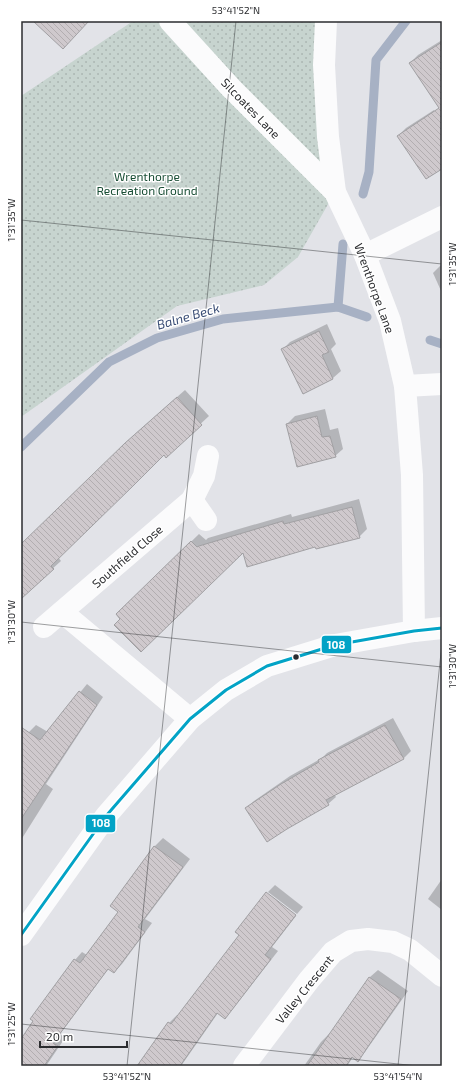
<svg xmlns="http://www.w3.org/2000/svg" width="463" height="1087" viewBox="0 0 463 1087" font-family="'Exo 2',sans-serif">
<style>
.park{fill:url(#park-dots)}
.shadow{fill:#0003}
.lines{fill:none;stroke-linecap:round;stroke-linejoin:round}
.stream{stroke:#a7b1c4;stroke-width:9}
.building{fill:url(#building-back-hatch);stroke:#a1a0a3}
.minor{stroke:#fbfbfc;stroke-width:22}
.bus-1-casing{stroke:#fff;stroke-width:6}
.bus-1{stroke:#02a3c6;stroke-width:3}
.ticks{fill:none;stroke:#2b2c2f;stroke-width:1;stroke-opacity:0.45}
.bus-dot{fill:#2b2c2f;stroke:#fff;stroke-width:1.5}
.labels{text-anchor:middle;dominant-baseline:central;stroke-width:3;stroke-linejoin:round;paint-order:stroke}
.street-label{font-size:12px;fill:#2b2c2f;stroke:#fff}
.park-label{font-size:12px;fill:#194e35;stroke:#fff}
.water-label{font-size:13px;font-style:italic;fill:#3c4f77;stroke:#fff}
.line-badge{stroke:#fff;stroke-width:1.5}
.badge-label{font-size:11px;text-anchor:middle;font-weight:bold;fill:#fff}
.neatline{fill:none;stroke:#2b2c2f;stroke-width:1.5}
.ticks-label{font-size:10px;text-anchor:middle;fill:#2b2c2f}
</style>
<defs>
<pattern id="park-dots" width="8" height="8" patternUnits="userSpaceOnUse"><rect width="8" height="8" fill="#c7d4cf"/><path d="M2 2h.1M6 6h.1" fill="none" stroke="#abb6b2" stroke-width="1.8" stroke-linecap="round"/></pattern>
<pattern id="building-back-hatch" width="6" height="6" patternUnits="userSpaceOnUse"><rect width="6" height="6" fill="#cfc9cd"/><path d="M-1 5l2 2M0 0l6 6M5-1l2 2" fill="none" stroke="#b2adb0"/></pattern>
</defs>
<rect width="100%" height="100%" fill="#e2e3e8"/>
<polygon class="park" points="133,21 326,21 335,192 298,257 264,285 177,306 21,417 21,96"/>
<g class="shadow">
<polygon points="442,40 442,83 410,63 418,55"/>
<polygon points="434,110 442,123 442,167 398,136 406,128"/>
<polygon points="441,265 442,265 442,293 433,273"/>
<polygon points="327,324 336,344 331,349 341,371 333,378 303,393 283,349 290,342"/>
<polygon points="185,390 209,416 166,456 164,454 58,557 61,561 21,597 21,548 134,435"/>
<polygon points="325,409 330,430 338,428 343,449 335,456 287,424 295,416"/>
<polygon points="359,499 367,529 359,537 316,546 243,551 122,619 117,614 199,534 206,540 208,538 291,514 292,517"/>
<polygon points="87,684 103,697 46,784 53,789 21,840 21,744 29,732 36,725 48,732"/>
<polygon points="393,718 411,751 403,759 334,794 336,797 328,804 246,808 254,801 290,776 322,758 327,753"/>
<polygon points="163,838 190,859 145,919 152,923 122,964 114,972 109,968 60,1034 65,1038 46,1066 21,1066 21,1040 75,960 82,952 87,955 119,912 111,906 155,846"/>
<polygon points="442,879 442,910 428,899"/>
<polygon points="275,885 303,907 297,914 268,892"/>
<polygon points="267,894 296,916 272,947 278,951 232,1010 225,1018 218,1013 181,1066 138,1066 169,1023 177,1015 179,1016 241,935"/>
<polygon points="378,970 408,991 365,1052 358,1060 353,1057 347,1066 304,1066 321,1042 329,1034 330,1035 370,977"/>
</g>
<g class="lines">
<g class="stream">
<polyline points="363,194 369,172 376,60 406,21"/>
<polyline points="338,307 343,244"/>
<polyline points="430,340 442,344"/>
<polyline points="21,447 109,362 157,338 223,319 338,307 367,317"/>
</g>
</g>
<g class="building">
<polygon points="33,21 89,21 63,49"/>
<polygon points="442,42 442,169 426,179 397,136 439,108 409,63"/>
<polygon points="319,331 329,352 322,355 333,379 303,394 281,349"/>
<polygon points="177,397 202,425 166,458 164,455 133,486 51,566 54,569 21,599 21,544 125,443"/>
<polygon points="317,416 322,437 330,436 336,457 297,467 286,424"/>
<polygon points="352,507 360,538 316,549 315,547 247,567 243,553 141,652 114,625 120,619 116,614 191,541 197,547 199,546 283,521 284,524"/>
<polygon points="79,691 97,705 21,819 21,727 40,740"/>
<polygon points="385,725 404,759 326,800 329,805 287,829 267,842 245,808 281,784 319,762 318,760"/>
<polygon points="154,846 183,867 138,927 145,932 114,973 108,969 53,1043 58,1046 44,1066 21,1066 21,1039 33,1021 30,1019 74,959 80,963 118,912 110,906"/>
<polygon points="266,892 296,915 265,955 271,959 225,1019 217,1013 180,1066 137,1066 168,1022 171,1024 239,935 235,932"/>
<polygon points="369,977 401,999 367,1048 358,1062 352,1057 346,1066 307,1066"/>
</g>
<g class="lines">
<g class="minor">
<polyline points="170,21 231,88 335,192"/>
<polyline points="326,21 324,65 328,137 335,192 365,255 390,321 405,386 412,475 414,631"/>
<polyline points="365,255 442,217"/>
<polyline points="405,386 442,384"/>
<polyline points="192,500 206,520"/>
<polyline points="62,612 190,719"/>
<polyline points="44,627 192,500 204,476 208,456"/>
<polyline points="21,935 106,816 190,719 226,690 267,666 335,645 414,631 442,628"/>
<polyline points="244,1066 309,980 333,952 351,941 368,939 393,942 410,950 442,976"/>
</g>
<defs>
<polyline id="bus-1" points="21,935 106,816 190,719 226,690 267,666 335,645 414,631 442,628"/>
</defs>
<use href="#bus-1" class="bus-1-casing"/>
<use href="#bus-1" class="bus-1"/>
</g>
<path class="ticks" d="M21,220L442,264M21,622L442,667M21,1024L417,1066M127,1066L236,21M398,1066L442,643"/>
<circle class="bus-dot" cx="296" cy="657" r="3.5"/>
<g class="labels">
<g class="street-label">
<text transform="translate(251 108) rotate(46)">Silcoates Lane</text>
<text transform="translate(375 288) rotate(70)">Wrenthorpe Lane</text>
<text transform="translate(127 556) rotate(-41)">Southfield Close</text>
<text transform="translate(304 989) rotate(-51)">Valley Crescent</text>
</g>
<g class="park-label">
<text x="147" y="176">Wrenthorpe<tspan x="147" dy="14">Recreation Ground</tspan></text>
</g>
<g class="water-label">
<text transform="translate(188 316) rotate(-16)">Balne Beck</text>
</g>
</g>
<g class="line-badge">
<rect x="321" y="635" width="31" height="19" rx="4" fill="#02a3c6"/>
<rect x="85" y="814" width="31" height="19" rx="4" fill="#02a3c6"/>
</g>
<g class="badge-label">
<text x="336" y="649">108</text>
<text x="101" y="827">108</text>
</g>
<rect width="463" height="1087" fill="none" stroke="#ffffff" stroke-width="44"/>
<path d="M40 1041v6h87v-6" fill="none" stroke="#2b2c2f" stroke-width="2"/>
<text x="46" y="1041" font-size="12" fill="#2b2c2f" stroke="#ffffff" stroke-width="3" paint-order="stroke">20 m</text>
<rect x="22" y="22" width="419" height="1043" class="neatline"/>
<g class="ticks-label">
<text x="236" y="14">53°41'52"N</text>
<text transform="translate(11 220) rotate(-90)" y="4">1°31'35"W</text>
<text transform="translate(452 264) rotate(-90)" y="4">1°31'35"W</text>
<text transform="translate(11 622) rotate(-90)" y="4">1°31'30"W</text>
<text transform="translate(452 666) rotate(-90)" y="4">1°31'30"W</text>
<text transform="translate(11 1024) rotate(-90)" y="4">1°31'25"W</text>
<text x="127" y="1080">53°41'52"N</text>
<text x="398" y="1080">53°41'54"N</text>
</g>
</svg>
